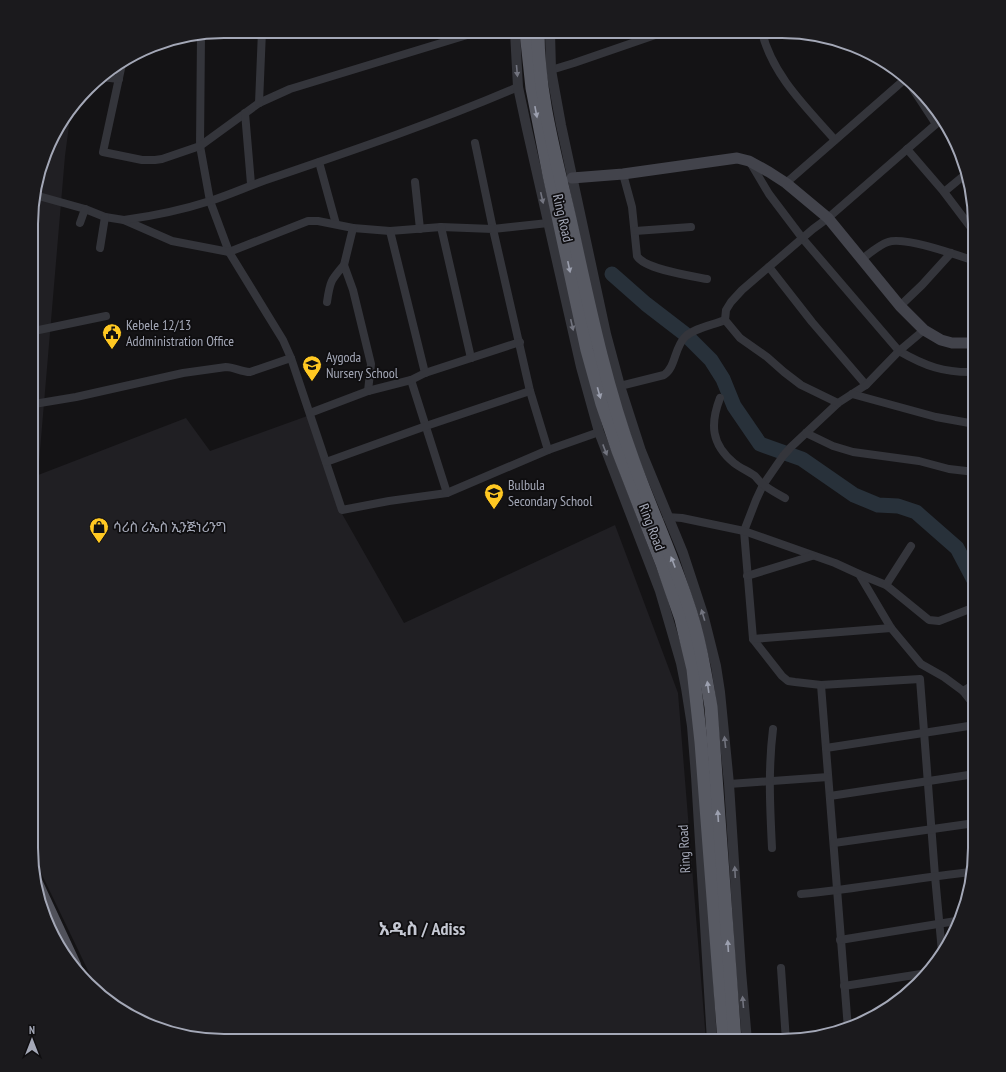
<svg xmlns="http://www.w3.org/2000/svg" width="1006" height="1072" viewBox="0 0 1006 1072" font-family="'PT Sans Narrow','Noto Sans Ethiopic',sans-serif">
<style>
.built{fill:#201f23}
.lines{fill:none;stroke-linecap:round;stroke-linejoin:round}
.river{stroke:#28313a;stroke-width:15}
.minor{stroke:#34353b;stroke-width:8}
.tertiary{stroke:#34353b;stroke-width:10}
.secondary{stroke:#42434b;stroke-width:11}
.primary{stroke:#50515a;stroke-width:13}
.trunk{stroke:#585a63;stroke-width:13}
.tram{stroke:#474850;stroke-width:1}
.oneway{fill:#72747f}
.oneway2{fill:#9ca0af}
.labels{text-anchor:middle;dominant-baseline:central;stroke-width:3.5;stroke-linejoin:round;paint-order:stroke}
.street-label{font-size:14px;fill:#a4a8b7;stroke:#0f0e10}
.poi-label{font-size:14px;fill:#a4a8b7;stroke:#0f0e10;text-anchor:start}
.district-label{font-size:18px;font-weight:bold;fill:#c5c8d3;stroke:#0f0e10}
.rim{fill:none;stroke:#a4a8b7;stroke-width:2}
</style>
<rect width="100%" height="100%" fill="#141315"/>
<g class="built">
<polygon points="71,110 65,156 38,474 33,476 35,219 39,176 57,127"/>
<polygon points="310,415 341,512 404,623 615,525 678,693 706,1041 212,1041 128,1015 94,983 31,852 33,477 186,418 210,451"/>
</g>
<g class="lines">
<polyline class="river" points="612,274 646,304 685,334 711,360 723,379 734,406 760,444 802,459 854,495 878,505 898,506 916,512 957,548 975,582"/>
<g class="minor">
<path d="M762,32C772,75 807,108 835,140"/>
<polyline points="201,35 200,146 210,201 229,252 283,340 291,358 342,510 389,501 447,493 548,450 599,432"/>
<polyline points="122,64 103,152 142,160 155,160 162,159 200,146 259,103 290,89 477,32"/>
<polyline points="551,70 574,63 664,32"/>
<polyline points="101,77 119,79"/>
<polyline points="913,89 936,124"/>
<polyline points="259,103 262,31"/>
<polyline points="245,113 251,184"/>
<polyline points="475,143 493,229 548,223"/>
<polyline points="907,149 944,192 967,173"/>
<polyline points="319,162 336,224"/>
<path d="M750,162L769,194L803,239L899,351C925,366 944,373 975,372"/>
<path d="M623,174L632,207L637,256C644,269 691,276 707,279"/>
<polyline points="415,182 420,229"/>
<polyline points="786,183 904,80"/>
<polyline points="944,192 975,233"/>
<polyline points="35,195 85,209 105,217 124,220 172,241 229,252 308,221 318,221 353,228 390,231 441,227 493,229 530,391 548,450"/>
<path d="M124,220C153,216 182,210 210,201C232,194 253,184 275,177C357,149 439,121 518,87"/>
<polyline points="80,223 85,209"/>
<polyline points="441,227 471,358"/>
<polyline points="390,231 425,373"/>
<polyline points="635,231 691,227"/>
<polyline points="100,248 105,217"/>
<path d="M862,259C870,253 879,245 888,242C904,236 957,255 975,261"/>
<polyline points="344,265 353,228"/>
<polyline points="769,267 812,322 866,385"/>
<path d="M327,302C330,281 331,280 344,265L353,290L371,364L368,391"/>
<polyline points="900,306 922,285 951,253"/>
<polyline points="924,330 899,351 866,385 838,403 791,447 783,456 763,485 756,500 744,531 753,639 782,676 788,681 795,682 821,685 920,679 935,876 942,952"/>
<polyline points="34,331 106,316"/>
<polyline points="411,380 447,493"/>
<path d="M620,386L664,375C676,367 674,348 685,337C694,328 713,325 725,320"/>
<polyline points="852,394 936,417 975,424"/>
<path d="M720,398C710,424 711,444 734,463C740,468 748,471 755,476C758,479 760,483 764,485C770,490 778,494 785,498"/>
<polyline points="838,403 801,385 784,372 767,357 740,338 725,320 726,310 731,302 742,290 813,229 828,218 943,118"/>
<path d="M34,404L76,397L183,373L226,367C234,367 241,372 250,372L291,358"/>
<polyline points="310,413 368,391 411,380 425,373 520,342"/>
<polyline points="806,433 833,446 853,452 919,461 949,469 975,472"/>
<polyline points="326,462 426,426 530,391"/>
<polyline points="667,517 682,518 744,531 835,563 859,574 891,628 921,664 944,677 963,691 975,706"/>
<polyline points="859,574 886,585 929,620 939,621 975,607"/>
<polyline points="747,576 812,556"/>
<polyline points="886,585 911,546"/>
<polyline points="753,639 891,628"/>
<path d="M821,685C831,799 838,914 848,1029"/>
<polyline points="963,691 975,684"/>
<polyline points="826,748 975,725"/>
<polyline points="729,784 828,777"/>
<polyline points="830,796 975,774"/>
<polyline points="834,843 975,823"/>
<path d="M772,848C770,808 768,769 773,729"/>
<path d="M801,894C858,889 914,878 971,872"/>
<polyline points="840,940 956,921"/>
<polyline points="781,968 786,1041"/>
<polyline points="844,986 921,974"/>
</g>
<g class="tertiary">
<polyline points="515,32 518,87 527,129 581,367 599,432 660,591 681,663 686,688 692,726 696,776 712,1041"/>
<polyline points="550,32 551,70 561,125 606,334 620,386 641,451 683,553 703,614 716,666 720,692 729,784 741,971 747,1041"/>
</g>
<polyline class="secondary" points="572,178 623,174 737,158 749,161 769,172 786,183 828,218 900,306 924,330 941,340 952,343 975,343"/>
<polyline class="primary" points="36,882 75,966"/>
<g class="trunk">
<polyline points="526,32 532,88 549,175 587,350 602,404 618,451 662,564 681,619 693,669 701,742 724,1041"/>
<path d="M538,32C538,95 556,157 570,219C588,300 604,381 633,460C650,507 671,553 687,601C699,635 705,671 711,707L735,1041"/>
</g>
<polyline class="tram" points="37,890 69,960"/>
</g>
<defs><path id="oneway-solid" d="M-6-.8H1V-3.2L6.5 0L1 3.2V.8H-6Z"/></defs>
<g class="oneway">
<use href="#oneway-solid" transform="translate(517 71) rotate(85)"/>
<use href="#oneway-solid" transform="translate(542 198) rotate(77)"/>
<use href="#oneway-solid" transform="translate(572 325) rotate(77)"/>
<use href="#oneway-solid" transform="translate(605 450) rotate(69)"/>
<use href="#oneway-solid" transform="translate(703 615) rotate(-107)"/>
<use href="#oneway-solid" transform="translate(725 742) rotate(-96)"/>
<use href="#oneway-solid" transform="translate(735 872) rotate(-93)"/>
<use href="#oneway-solid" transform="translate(743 1002) rotate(-95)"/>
</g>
<g class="oneway2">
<use href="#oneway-solid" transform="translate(536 112) rotate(79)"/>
<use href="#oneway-solid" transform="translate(569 267) rotate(78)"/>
<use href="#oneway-solid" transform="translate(599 393) rotate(74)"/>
<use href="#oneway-solid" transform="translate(673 562) rotate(-111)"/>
<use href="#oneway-solid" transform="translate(708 687) rotate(-98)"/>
<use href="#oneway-solid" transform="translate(718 816) rotate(-94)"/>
<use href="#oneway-solid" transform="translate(728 946) rotate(-94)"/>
</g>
<defs>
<symbol id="civic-pin" viewBox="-11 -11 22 30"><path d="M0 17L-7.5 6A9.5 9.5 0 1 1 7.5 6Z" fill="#ffc822" stroke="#0f0e10"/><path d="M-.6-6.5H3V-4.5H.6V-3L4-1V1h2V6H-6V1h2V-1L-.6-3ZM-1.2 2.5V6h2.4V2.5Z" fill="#111"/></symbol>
<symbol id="university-pin" viewBox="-11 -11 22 30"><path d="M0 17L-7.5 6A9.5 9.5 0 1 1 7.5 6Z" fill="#ffc822" stroke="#0f0e10"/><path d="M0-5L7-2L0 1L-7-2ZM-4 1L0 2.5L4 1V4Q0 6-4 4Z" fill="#111"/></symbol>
<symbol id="school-pin" viewBox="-11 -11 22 30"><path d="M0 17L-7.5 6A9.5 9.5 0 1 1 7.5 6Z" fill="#ffc822" stroke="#0f0e10"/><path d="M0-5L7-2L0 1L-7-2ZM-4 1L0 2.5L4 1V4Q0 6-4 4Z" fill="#111"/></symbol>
<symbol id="shop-pin" viewBox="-11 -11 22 30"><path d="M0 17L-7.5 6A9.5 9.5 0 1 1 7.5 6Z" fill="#ffc822" stroke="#0f0e10"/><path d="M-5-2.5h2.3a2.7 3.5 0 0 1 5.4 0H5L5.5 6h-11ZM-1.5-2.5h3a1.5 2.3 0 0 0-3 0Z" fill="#111"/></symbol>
</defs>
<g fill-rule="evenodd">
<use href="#civic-pin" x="101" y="322" width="22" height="30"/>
<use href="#university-pin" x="301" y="354" width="22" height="30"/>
<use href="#school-pin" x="483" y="482" width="22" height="30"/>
<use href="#shop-pin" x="88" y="516" width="22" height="30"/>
</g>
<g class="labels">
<g class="street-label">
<text transform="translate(563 218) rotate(77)">Ring Road</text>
<text transform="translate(652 527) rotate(69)">Ring Road</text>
<text transform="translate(684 849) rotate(-93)">Ring Road</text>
</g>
<g class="poi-label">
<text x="126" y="325">Kebele 12/13<tspan x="126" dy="16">Addministration Office</tspan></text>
<text x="326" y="357">Aygoda<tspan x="326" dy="16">Nursery School</tspan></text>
<text x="508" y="485">Bulbula<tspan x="508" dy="16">Secondary School</tspan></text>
<text x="113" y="527">ሳሪስ ሪኤስ ኢንጅነሪንግ</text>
</g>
<g class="district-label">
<text x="422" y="928">አዲስ / Adiss</text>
</g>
</g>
<path d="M0 0H1006V1072H0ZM224 38H782A186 186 0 0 1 968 224V848A186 186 0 0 1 782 1034H224A186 186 0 0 1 38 848V224A186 186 0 0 1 224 38Z" fill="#1b1a1d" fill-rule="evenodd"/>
<path class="rim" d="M224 38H782A186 186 0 0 1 968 224V848A186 186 0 0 1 782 1034H224A186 186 0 0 1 38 848V224A186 186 0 0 1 224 38Z"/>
<g transform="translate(32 1040)" stroke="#0f0e10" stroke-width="3" paint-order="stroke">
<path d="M0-3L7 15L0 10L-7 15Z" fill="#a4a8b7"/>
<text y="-6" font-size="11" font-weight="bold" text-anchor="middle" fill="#a4a8b7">N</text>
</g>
</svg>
